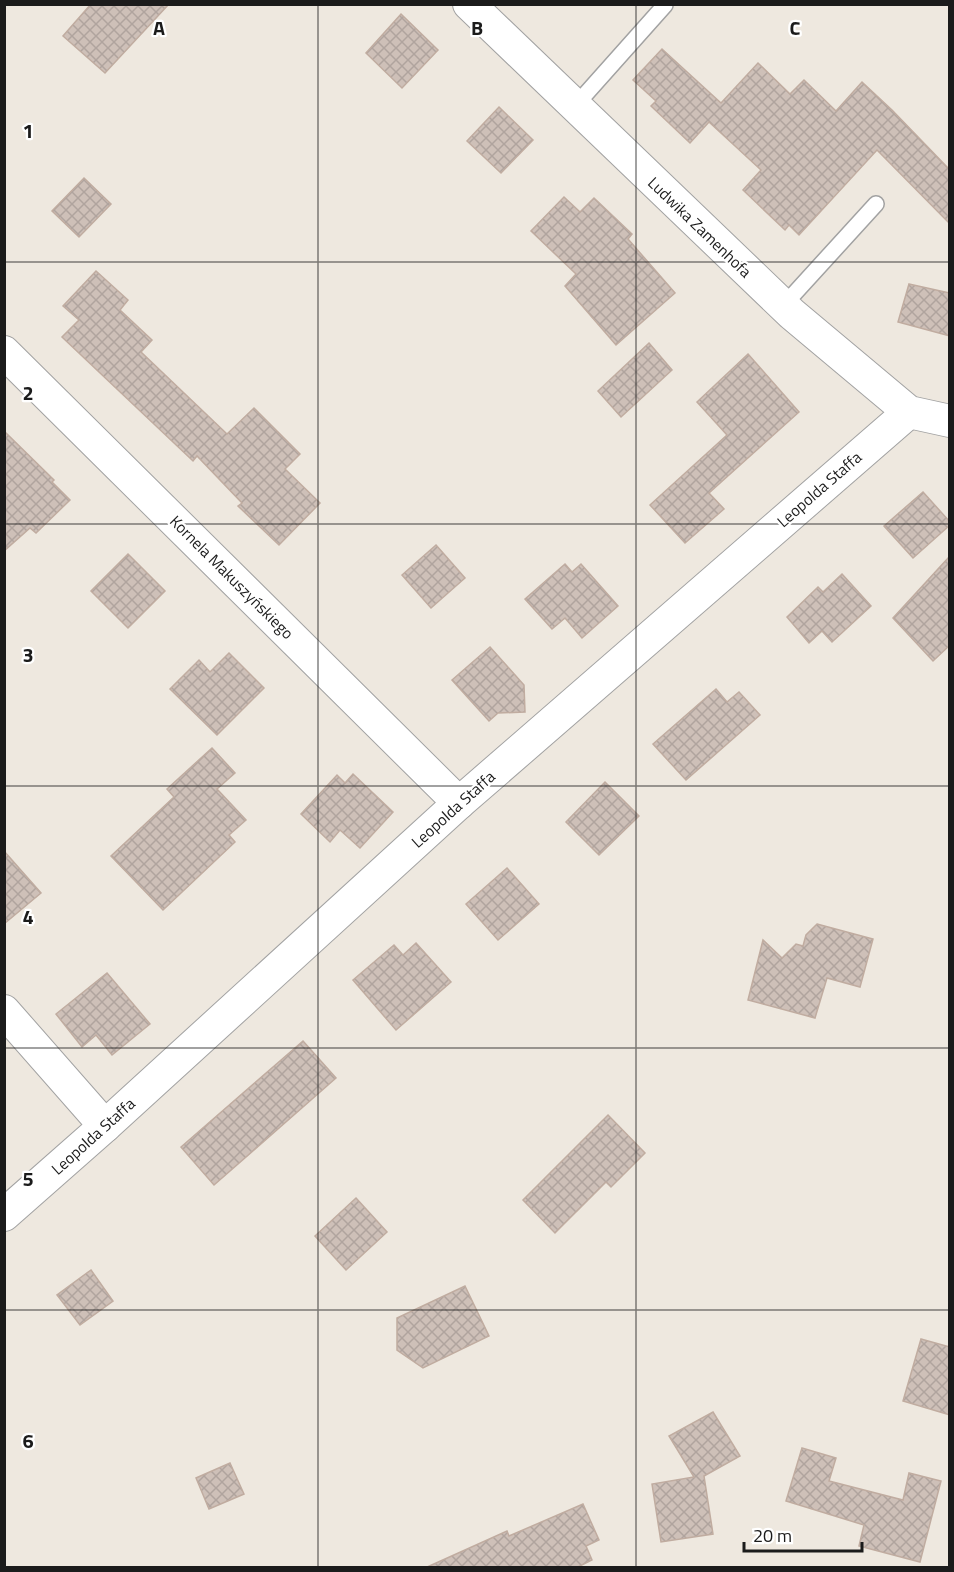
<svg xmlns="http://www.w3.org/2000/svg" width="954" height="1572" viewBox="0 0 954 1572" font-family="'Titillium Web',sans-serif">
<style>
.building{fill:url(#building-cross-hatch);stroke:#c0aca0;stroke-width:1.5}
.lines{fill:none;stroke-linecap:round;stroke-linejoin:round}
.lane-casing{stroke:#a2a2a2;stroke-width:18}
.street-casing{stroke:#a2a2a2;stroke-width:34}
.lane{stroke:#fff;stroke-width:15}
.street{stroke:#fff;stroke-width:32}
.grid{fill:none;stroke:#1b1b1b;stroke-width:1.5;stroke-opacity:0.55}
.labels{text-anchor:middle;dominant-baseline:central;stroke-width:4.5;stroke-linejoin:round;paint-order:stroke}
.street-label{font-size:16px;fill:#1b1b1b;stroke:#fff}
.grid-label{font-size:20px;text-anchor:middle;font-weight:bold;fill:#1b1b1b;stroke:#fff;stroke-width:4.5;stroke-linejoin:round;paint-order:stroke}
</style>
<defs>
<pattern id="building-cross-hatch" width="8" height="8" patternUnits="userSpaceOnUse" patternTransform="scale(1.5)"><rect width="8" height="8" fill="#cec0b8"/><path d="M0 0l8 8M0 8l8-8" fill="none" stroke="#b0a49e"/></pattern>
</defs>
<rect width="100%" height="100%" fill="#eee8df"/>
<g class="building">
<polygon points="91,4 169,4 105,73 63,36"/>
<polygon points="401,14 438,50 402,88 366,53"/>
<polygon points="662,49 721,103 758,63 790,94 804,80 836,111 862,82 892,110 950,170 950,224 877,150 799,235 789,225 785,230 743,190 761,170 709,122 690,143 651,106 656,101 633,80"/>
<polygon points="499,107 533,140 501,173 467,141"/>
<polygon points="84,178 111,204 79,237 52,211"/>
<polygon points="564,197 580,212 594,198 632,234 628,239 675,293 616,345 565,286 576,274 531,231"/>
<polygon points="96,271 128,300 120,310 152,340 141,352 227,434 254,408 300,454 285,469 320,503 279,545 238,506 242,503 197,456 193,461 62,337 79,320 63,306"/>
<polygon points="909,284 950,293 950,336 898,322"/>
<polygon points="649,343 672,370 621,417 598,391"/>
<polygon points="748,354 799,412 709,493 724,509 685,543 650,505 727,435 697,402"/>
<polygon points="4,431 54,480 52,482 70,500 36,533 30,528 4,551"/>
<polygon points="923,492 950,522 950,525 913,558 884,526"/>
<polygon points="436,545 465,578 431,608 402,575"/>
<polygon points="128,554 165,591 128,628 91,591"/>
<polygon points="950,556 950,645 933,661 893,618"/>
<polygon points="565,564 572,572 581,564 618,606 582,638 565,618 552,629 525,599"/>
<polygon points="842,574 871,606 832,642 822,631 809,643 787,617 818,587 823,592"/>
<polygon points="490,647 524,685 525,712 498,713 489,721 452,680"/>
<polygon points="229,653 264,688 217,735 170,689 199,660 210,672"/>
<polygon points="716,689 727,702 739,692 760,715 686,780 653,744"/>
<polygon points="212,748 235,773 217,789 246,820 229,835 235,842 163,910 111,856 174,797 167,789"/>
<polygon points="353,774 393,812 360,848 340,830 330,842 301,814 337,775 345,783"/>
<polygon points="605,782 639,816 599,855 566,822"/>
<polygon points="4,851 41,893 4,924"/>
<polygon points="507,868 539,904 498,940 466,904"/>
<polygon points="817,924 873,939 860,987 827,978 815,1018 748,1000 763,940 782,958 796,944 803,946 806,935"/>
<polygon points="416,943 451,982 396,1030 353,980 394,945 403,955"/>
<polygon points="107,973 150,1024 112,1055 96,1035 82,1047 56,1014"/>
<polygon points="303,1041 336,1078 214,1185 181,1147"/>
<polygon points="608,1115 645,1153 611,1187 606,1182 555,1233 523,1200"/>
<polygon points="356,1198 387,1232 346,1270 315,1236"/>
<polygon points="91,1270 113,1301 80,1325 57,1295"/>
<polygon points="465,1286 489,1336 423,1368 397,1350 397,1318"/>
<polygon points="921,1339 950,1347 950,1415 903,1401"/>
<polygon points="713,1412 740,1456 704,1476 713,1534 661,1542 652,1484 694,1477 669,1436"/>
<polygon points="802,1448 836,1458 829,1481 903,1500 909,1473 941,1481 920,1562 859,1546 864,1525 786,1501"/>
<polygon points="230,1463 244,1494 209,1509 196,1478"/>
<polygon points="583,1504 599,1540 586,1546 592,1560 576,1568 425,1568 507,1531 509,1536"/>
</g>
<g class="lines">
<defs>
<g id="lane">
<polyline points="575,106 665,5"/>
<polyline points="783,306 876,204"/>
</g>
<g id="street">
<polyline points="469,4 792,314 909,412 950,421"/>
<polyline points="4,352 459,803"/>
<polyline points="4,1011 105,1126"/>
<polyline points="4,1215 105,1126 459,803 909,412"/>
</g>
</defs>
<use href="#lane" class="lane-casing"/>
<use href="#street" class="street-casing"/>
<use href="#lane" class="lane"/>
<use href="#street" class="street"/>
</g>
<path class="grid" d="M318,4V1568M636,4V1568M4,262H950M4,524H950M4,786H950M4,1048H950M4,1310H950"/>
<g class="labels">
<g class="street-label">
<text transform="translate(700 227) rotate(44)">Ludwika Zamenhofa</text>
<text transform="translate(819 489) rotate(-41)">Leopolda Staffa</text>
<text transform="translate(232 577) rotate(45)">Kornela Makuszyńskiego</text>
<text transform="translate(453 809) rotate(-42)">Leopolda Staffa</text>
<text transform="translate(93 1136) rotate(-42)">Leopolda Staffa</text>
</g>
</g>
<g class="grid-label">
<text x="159" y="35">A</text>
<text x="477" y="35">B</text>
<text x="795" y="35">C</text>
<text x="28" y="138">1</text>
<text x="28" y="400">2</text>
<text x="28" y="662">3</text>
<text x="28" y="924">4</text>
<text x="28" y="1186">5</text>
<text x="28" y="1448">6</text>
</g>
<rect width="954" height="1572" fill="none" stroke="#1b1b1b" stroke-width="12"/>
<path d="M744 1542v9h118v-9" fill="none" stroke="#1b1b1b" stroke-width="3"/>
<text x="753" y="1542" font-size="18" fill="#1b1b1b" stroke="#ffffff" stroke-width="4.5" paint-order="stroke">20 m</text>
</svg>
